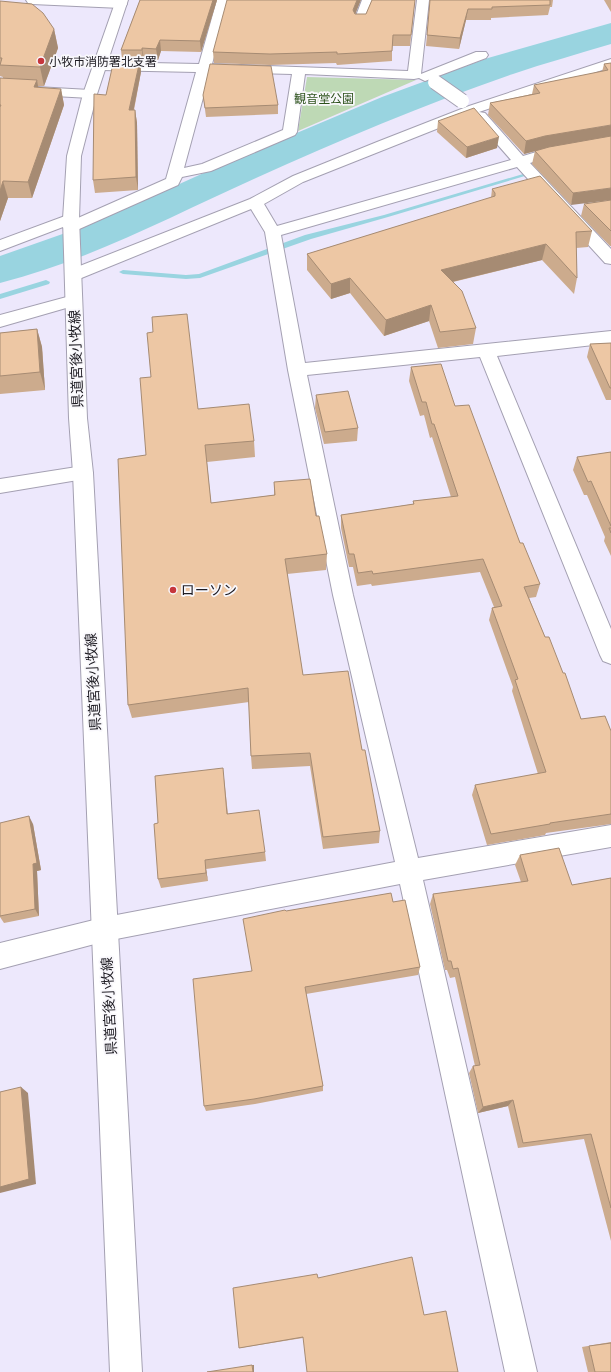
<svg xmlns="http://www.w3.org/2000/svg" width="611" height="1372" viewBox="0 0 611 1372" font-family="Poppins,'Noto Sans JP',sans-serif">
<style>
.green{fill:#bed9b5}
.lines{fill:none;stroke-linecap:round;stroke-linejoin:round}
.stream{fill:#99d4e0;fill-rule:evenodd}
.river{fill:#99d4e0;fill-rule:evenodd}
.minor-casing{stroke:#a4a0b2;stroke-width:2}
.secondary-casing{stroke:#a4a0b2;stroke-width:2}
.minor{fill:#fff;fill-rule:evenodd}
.secondary{fill:#fff;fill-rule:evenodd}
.minor-bridge-casing{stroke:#a4a0b2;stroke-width:16;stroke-linecap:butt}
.minor-bridge{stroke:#fff;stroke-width:14}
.wall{fill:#ccab8d}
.shaded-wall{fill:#a68b73}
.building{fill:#edc7a4;stroke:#a68b73}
.poi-dot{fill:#c6363c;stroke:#f9f8fc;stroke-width:1.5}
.labels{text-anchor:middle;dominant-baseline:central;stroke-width:3.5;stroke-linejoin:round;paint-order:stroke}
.far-poi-label{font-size:12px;fill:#1d1b22;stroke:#f9f8fc;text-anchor:start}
.far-park-label{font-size:12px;fill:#2c511b;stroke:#f9f8fc}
.street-label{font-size:14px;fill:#1d1b22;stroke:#f9f8fc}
.poi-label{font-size:14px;fill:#1d1b22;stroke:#f9f8fc;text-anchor:start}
</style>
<rect width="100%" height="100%" fill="#ede8fc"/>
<polygon class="green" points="307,77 416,80 298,131"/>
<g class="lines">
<g class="stream">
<polygon points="550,166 555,167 388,217 311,239 200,278 186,279 123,274 119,272 123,270 186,275 199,274 305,235 384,215"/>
<polygon points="46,280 50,282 49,284 0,299 0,294"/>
</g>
<path class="river" d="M611,23V44C578,54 545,63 513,74C426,104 340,140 256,178C171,216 91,260 0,283V256L91,224L228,162L382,97L488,58Z"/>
<defs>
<g id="minor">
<polygon points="26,0 116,0 125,1 127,4 125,7 121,8 32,4 28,3"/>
<path d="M217,0H229L212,64L408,71L417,0H429L421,74L476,52H486L488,55L486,58L425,81L419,78L414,79L305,74L297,132L295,135L211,171L182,177L178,185L77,230L71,232L65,230L63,227L0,251V240L65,216L71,214L77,216L78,218L166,179L196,72L101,70L96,69L94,66L96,63L101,62L199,64ZM210,72L292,74L283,130L202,164L184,168Z"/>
<polygon points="362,0 374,0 366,21 365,24 355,24 354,21"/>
<path d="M611,59V67L479,112L485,113L523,156L543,150L611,138V146L546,158L530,163L611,249V264L605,263L517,167L281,235L305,363L611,331V343L497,356L611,629V664L603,661L600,655L480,357L307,375L353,595L418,858L611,825V847L423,880L537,1372H505L400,884L106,941L0,969V943L106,917L395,862L333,595L288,370L265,232L251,209L79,279L73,280L67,279L65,275L67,271L250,199L293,176L377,142L469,106ZM474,114L473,116L475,119L511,160L277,226L264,204L303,182Z"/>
<polygon points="0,85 90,90 95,91 97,94 95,97 90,98 0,93"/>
<polygon points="74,295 80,296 82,300 80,304 0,327 0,315"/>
<polygon points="83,466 90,468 93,473 90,478 0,493 0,479"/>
</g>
<polygon id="secondary" points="116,0 128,0 97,94 81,156 79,219 87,418 93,473 142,1372 110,1372 73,473 69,418 63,219 67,156 83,94"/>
</defs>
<use href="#minor" class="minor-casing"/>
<use href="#secondary" class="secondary-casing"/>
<use href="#minor" class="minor"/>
<use href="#secondary" class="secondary"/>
<defs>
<polyline id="minor-bridge" points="435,82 462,101"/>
</defs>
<use href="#minor-bridge" class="minor-bridge-casing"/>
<use href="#minor-bridge" class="minor-bridge"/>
</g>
<g class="wall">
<polygon points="140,0 217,0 201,52 161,51 158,60 144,59 143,61 140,61 141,72 134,110 135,110 137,123 138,190 95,193 93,180 106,95 115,64 122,59 121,50"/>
<polygon points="372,0 415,0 410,46 392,46 392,61 337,65 336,63 270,65 214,63 213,52 355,14 366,14"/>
<polygon points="430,0 553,0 552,7 550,7 548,15 491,18 491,20 466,20 459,49 426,46"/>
<polygon points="604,0 611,0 611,12"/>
<polygon points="0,1 54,29 58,48 44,86 38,86 38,87 61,89 64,105 32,198 8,198 0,221 0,78 3,79 3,77 0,76"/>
<polygon points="611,63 571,205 532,164 535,151 543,149 524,154 488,115 490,103 532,94 534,85 602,72 604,64"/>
<polygon points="203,95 278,105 278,114 206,117"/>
<polygon points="438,121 497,148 466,158 437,132"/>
<polygon points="492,189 592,231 588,247 576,248 577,278 574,294 542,260 453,282 476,328 473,344 438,348 429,321 384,336 350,293 331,299 307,270 307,254 491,198"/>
<polygon points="611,200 611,246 610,246 581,216 584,204"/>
<polygon points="37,329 42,347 45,390 0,394 0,333"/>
<polygon points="611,343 611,400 606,400 587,357 590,344"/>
<polygon points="411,367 455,406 540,584 536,597 529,598 545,637 581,719 611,731 611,824 546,833 545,835 487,845 472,795 475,785 538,774 512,691 513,687 489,620 492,608 494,607 480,572 372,586 371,584 357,586 353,567 349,567 341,528 341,515 413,504 413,501 451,497 432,437 430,438 424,415 420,416 409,381"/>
<polygon points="316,395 358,428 357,441 324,444 315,408"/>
<polygon points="198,409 254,441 255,457 207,462 211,503 274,495 274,482 316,516 327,554 326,570 287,574 303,675 362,750 380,831 379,843 323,849 310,766 252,769 251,756 249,702 132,718 128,705 146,455"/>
<polygon points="611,452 611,556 604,541 605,537 587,495 584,495 573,470 577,457"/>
<polygon points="224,778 228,814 265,852 266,861 206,869 208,881 161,888 158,879 158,823"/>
<polygon points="0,823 33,824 41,870 37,871 39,916 4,923 0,917"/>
<polygon points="520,855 572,885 611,878 611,1241 584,1139 518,1148 508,1106 478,1113 469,1073 473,1066 475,1066 455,977 450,978 447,970 445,970 430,904 433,894 521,882 515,865"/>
<polygon points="393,902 420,967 418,975 306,994 323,1086 323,1091 255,1104 206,1111 204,1106 252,971 286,911"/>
<polygon points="317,1274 303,1338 240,1348 239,1348"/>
<polygon points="611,1342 611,1372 588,1372 582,1347"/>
</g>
<g class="shaded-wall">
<polygon points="213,0 217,0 201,52 200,41"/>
<polygon points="357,0 361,0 353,20 353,10"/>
<polygon points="468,9 466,20 459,49 460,38"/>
<polygon points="54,29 58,48 44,86 40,67"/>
<polygon points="160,40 161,51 158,60 156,49"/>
<polygon points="142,48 144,59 143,61 142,50"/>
<polygon points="140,60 141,72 131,123 129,110"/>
<polygon points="37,80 40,97 34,87"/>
<polygon points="61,89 64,105 32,198 28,182"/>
<polygon points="135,110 137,123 138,190 136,177"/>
<polygon points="611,125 611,137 543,149 524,154 526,141 545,136"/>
<polygon points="499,137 497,148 466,158 467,147"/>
<polygon points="3,181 8,198 0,221 0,191"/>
<polygon points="611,188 611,200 571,205 573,193"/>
<polygon points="546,244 542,260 439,285 441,270"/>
<polygon points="350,278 350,293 331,299 331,284"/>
<polygon points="431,305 429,321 384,336 386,320"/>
<polygon points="37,329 42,347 45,390 40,372"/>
<polygon points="29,816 33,824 41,870 37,871 39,916 35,909 33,864"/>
<polygon points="205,860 206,869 208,881 206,873"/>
<polygon points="21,1087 28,1093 36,1184 0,1193 0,1187"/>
<polygon points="513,1100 508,1106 478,1113 483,1107"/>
<polygon points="252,1365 254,1365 254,1372 253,1372"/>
</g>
<g class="building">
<polygon points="140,0 213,0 200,41 160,40 156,49 142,48 142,50 121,50"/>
<polygon points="227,0 357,0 353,10 355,14 366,14 372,0 415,0 411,35 393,35 392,51 337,54 337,52 270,54 213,52"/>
<polygon points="430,0 550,0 550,5 492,7 492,9 468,9 460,38 427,35"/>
<polygon points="0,1 32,4 43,13 54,29 40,67 0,65 2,58 0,58"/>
<polygon points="117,59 140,60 129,110 135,110 136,177 93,180 94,94 106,95 113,64 115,64"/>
<polygon points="611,63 611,125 545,136 526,141 490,103 540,93 534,85 608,70 604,64"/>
<polygon points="210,64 271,66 278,105 205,108 203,95"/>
<polygon points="0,78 37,80 34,87 61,89 28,182 3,181 0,191 0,107 1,105 0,105"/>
<polygon points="474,108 499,137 467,147 438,121"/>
<polygon points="611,136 611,188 573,193 535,151 549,147"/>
<polygon points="540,176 592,231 576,232 577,278 546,244 441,270 462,291 476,328 440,332 431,305 386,320 350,278 331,284 307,254 495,196 495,193 492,189"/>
<polygon points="611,200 611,231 584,204"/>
<polygon points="187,314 198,409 249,404 254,441 205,445 211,503 275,495 274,482 310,479 316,516 319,516 327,554 285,559 303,675 348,671 362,750 365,750 380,831 323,837 310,753 251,756 248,688 128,705 118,459 146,455 140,378 151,377 147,333 153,332 152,317"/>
<polygon points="37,329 40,372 0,376 0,333"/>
<polygon points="611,343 611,388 610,388 590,344"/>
<polygon points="441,364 455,406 469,405 520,543 523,543 540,584 524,587 545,637 549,637 563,673 565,673 581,719 605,716 611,731 611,814 550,823 550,824 491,834 475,785 546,772 515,680 518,679 492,608 502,606 483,559 373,574 372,571 358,573 354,554 349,554 341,515 414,504 413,501 458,496 434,424 432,424 426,402 422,402 411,367"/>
<polygon points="348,391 358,428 325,432 316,395"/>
<polygon points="611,452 611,526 591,481 588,482 577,457"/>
<polygon points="609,528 611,528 611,533"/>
<polygon points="223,768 227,814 259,810 265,852 205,860 206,873 158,879 154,824 158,823 155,776"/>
<polygon points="29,816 37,863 33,864 35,909 0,916 0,823"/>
<polygon points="559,848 572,885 611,878 611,1208 591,1134 523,1143 513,1100 483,1107 473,1066 480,1065 458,968 453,969 451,961 448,961 433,894 528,881 520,855"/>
<polygon points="391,893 393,902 405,900 420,967 305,987 323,1086 254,1099 204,1106 193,979 252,971 243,919 285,910 286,911"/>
<polygon points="21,1087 29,1179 0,1187 0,1092"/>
<polygon points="412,1257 424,1315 446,1311 458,1372 307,1372 303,1337 239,1348 233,1288 317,1274 318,1278"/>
<polygon points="611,1343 611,1372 595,1372 589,1346"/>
<polygon points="252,1365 253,1372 207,1372"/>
</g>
<g class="poi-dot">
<circle cx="41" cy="61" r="4"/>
<circle cx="173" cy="590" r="4"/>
</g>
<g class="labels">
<g class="far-poi-label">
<text x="49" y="61">小牧市消防署北支署</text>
</g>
<g class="far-park-label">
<text x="324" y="98">観音堂公園</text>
</g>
<g class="street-label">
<text transform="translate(76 359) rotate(-92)">県道宮後小牧線</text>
<text transform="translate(93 682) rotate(-93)">県道宮後小牧線</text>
<text transform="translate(109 1006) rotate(-93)">県道宮後小牧線</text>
</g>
<g class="poi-label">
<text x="181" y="590">ローソン</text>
</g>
</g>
</svg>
